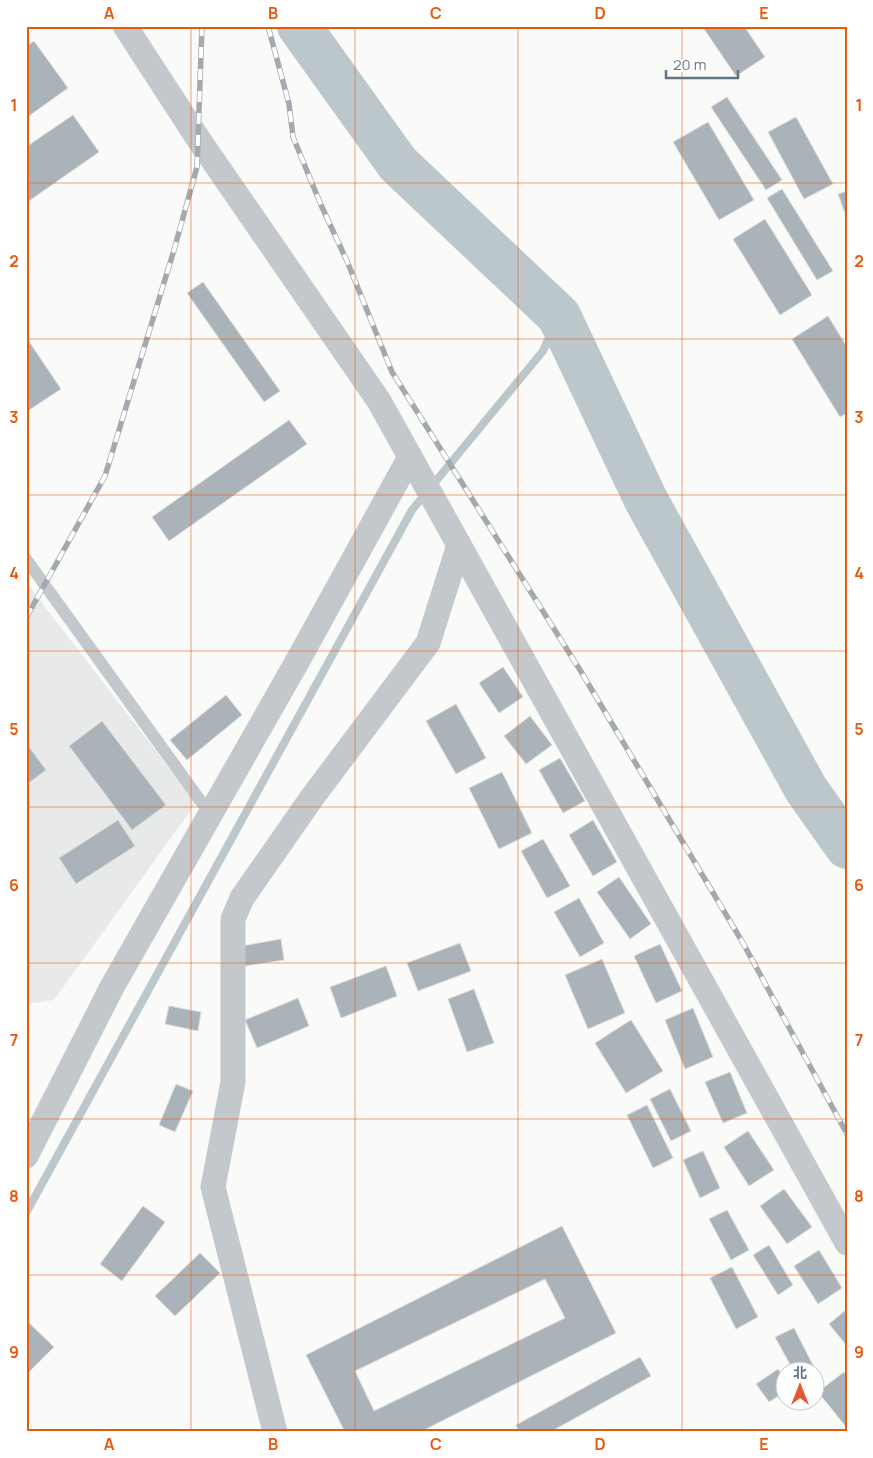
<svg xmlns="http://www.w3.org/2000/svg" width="873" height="1458" viewBox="0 0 873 1458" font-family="Manrope,'Noto Sans SC',sans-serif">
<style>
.built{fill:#e8e9e9}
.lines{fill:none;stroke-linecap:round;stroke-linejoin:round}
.stream{stroke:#bbc7cb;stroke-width:8}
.river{stroke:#bbc7cb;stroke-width:44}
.building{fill:#aab3b9;stroke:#dcdcda;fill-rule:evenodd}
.service{stroke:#c3c8cc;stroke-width:12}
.minor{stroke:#c3c8cc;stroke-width:25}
.rail-casing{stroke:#a2aab0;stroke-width:5.5}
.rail{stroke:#fff;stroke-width:4;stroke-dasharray:11;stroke-linecap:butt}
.grid{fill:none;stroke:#e8590c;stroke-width:1;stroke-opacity:0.55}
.neatline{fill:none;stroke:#e8590c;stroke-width:2}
.grid-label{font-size:16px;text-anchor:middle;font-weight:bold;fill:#e8590c}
</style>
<rect width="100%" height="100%" fill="#fafaf8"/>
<polygon class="built" points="26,582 196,803 54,1000 26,1004"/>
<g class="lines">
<polyline class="stream" points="26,1213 412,510 543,351 559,316"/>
<polyline class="river" points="299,26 398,164 559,316 646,500 806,789 847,847"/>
</g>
<g class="building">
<polygon points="702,26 744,26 765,57 736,76"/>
<polygon points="34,41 68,88 26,118 26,47"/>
<polygon points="727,97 782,180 766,190 711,107"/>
<polygon points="73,115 99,152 26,203 26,147"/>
<polygon points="796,117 833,184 804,199 768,132"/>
<polygon points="708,122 754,200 719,220 673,142"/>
<polygon points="782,189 833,271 817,280 767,198"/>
<polygon points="847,191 847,219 838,194"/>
<polygon points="765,219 812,295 780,315 733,239"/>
<polygon points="203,282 280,391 264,402 187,293"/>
<polygon points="828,316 847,347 847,413 840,417 792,339"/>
<polygon points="26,337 61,389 26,412"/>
<polygon points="289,420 307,444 169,541 152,517"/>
<polygon points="503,667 523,697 499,713 479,683"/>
<polygon points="226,695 242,715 187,760 170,740"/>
<polygon points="456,704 486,758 456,774 426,721"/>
<polygon points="530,716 552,745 526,764 504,736"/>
<polygon points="102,721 166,805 132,830 69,746"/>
<polygon points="27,744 46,770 26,785 26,745"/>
<polygon points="560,758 585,801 563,813 539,770"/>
<polygon points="502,772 532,833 499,849 469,788"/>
<polygon points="118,820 135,846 76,884 59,858"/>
<polygon points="593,820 617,862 593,876 569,835"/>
<polygon points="543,839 570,886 547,898 521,851"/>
<polygon points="619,877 651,924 630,939 597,892"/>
<polygon points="579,898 604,943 580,957 554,912"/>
<polygon points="281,939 284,960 245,966 242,946"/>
<polygon points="460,943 471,971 418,991 407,963"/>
<polygon points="660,944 682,991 656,1003 634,956"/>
<polygon points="602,959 625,1013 588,1029 565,975"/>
<polygon points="386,966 397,996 341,1018 330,987"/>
<polygon points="474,989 494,1043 467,1052 448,999"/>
<polygon points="298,998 309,1026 257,1048 245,1020"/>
<polygon points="169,1006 201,1012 198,1031 165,1024"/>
<polygon points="693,1008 713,1057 685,1069 665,1020"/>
<polygon points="631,1020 663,1071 626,1093 595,1043"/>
<polygon points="730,1072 747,1113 723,1123 705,1082"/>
<polygon points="176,1084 193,1091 175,1132 159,1125"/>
<polygon points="670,1089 691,1131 671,1141 650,1099"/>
<polygon points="647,1105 673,1158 653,1168 627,1115"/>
<polygon points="748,1131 774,1170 749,1186 724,1147"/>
<polygon points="703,1151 720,1188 700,1198 683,1160"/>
<polygon points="784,1189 812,1227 787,1244 760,1206"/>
<polygon points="143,1206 165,1222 122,1281 100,1264"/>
<polygon points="727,1210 749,1250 731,1260 709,1219"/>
<path d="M562,1226L616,1333L420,1432H345L306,1355ZM545,1279L565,1318L374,1411L355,1371Z"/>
<polygon points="769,1245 793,1285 778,1295 753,1255"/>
<polygon points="819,1250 842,1288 818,1304 794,1266"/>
<polygon points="200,1253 220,1273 175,1316 155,1296"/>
<polygon points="732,1267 758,1317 736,1329 710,1278"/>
<polygon points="847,1309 847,1346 829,1324"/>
<polygon points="26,1320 54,1347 26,1375"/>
<polygon points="794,1328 817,1373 816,1374 816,1370 793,1370 775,1337"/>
<polygon points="640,1357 651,1376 550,1432 520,1432 516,1425"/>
<polygon points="778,1369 786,1381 786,1391 769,1402 756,1384"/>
<polygon points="844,1372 847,1376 847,1428 818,1392"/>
</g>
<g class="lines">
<polyline class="service" points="26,559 210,814"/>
<g class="minor">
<polyline points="125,26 199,140 379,401 847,1243"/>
<polyline points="26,1156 112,987 297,662 410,457"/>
<polyline points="275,1432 213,1187 233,1082 233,919 242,898 311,799 428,643 459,545"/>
</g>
<defs>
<g id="rail">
<polyline points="268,26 289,104 293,137 321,205 347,261 392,372 580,670 743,943 847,1134"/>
<polyline points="26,618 105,476 174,250 197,167 202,26"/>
</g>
</defs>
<use href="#rail" class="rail-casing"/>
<use href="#rail" class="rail"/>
</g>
<path class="grid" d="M191,26V1432M355,26V1432M518,26V1432M682,26V1432M26,183H847M26,339H847M26,495H847M26,651H847M26,807H847M26,963H847M26,1119H847M26,1275H847"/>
<rect width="873" height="1458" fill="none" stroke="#ffffff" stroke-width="55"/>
<g transform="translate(800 1386)"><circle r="24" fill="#ffffff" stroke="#c1c8cd"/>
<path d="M0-4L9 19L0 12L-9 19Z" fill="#e4572e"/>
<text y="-8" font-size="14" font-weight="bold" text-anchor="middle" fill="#657683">北</text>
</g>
<path d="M666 70v8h72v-8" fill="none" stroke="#657683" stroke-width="2.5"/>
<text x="673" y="70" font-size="15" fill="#657683" stroke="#ffffff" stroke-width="4" paint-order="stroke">20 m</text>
<rect x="28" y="28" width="818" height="1402" class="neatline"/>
<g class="grid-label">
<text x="109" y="19">A</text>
<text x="273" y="19">B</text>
<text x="436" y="19">C</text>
<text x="600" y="19">D</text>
<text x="764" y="19">E</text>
<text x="14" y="111">1</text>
<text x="859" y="111">1</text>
<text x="14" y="267">2</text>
<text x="859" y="267">2</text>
<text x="14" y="423">3</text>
<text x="859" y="423">3</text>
<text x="14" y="579">4</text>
<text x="859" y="579">4</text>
<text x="14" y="735">5</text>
<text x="859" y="735">5</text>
<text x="14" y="891">6</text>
<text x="859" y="891">6</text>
<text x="14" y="1046">7</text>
<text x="859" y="1046">7</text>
<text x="14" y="1202">8</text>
<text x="859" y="1202">8</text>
<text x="14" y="1358">9</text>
<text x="859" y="1358">9</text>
<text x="109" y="1450">A</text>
<text x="273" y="1450">B</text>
<text x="436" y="1450">C</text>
<text x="600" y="1450">D</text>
<text x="764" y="1450">E</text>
</g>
</svg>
